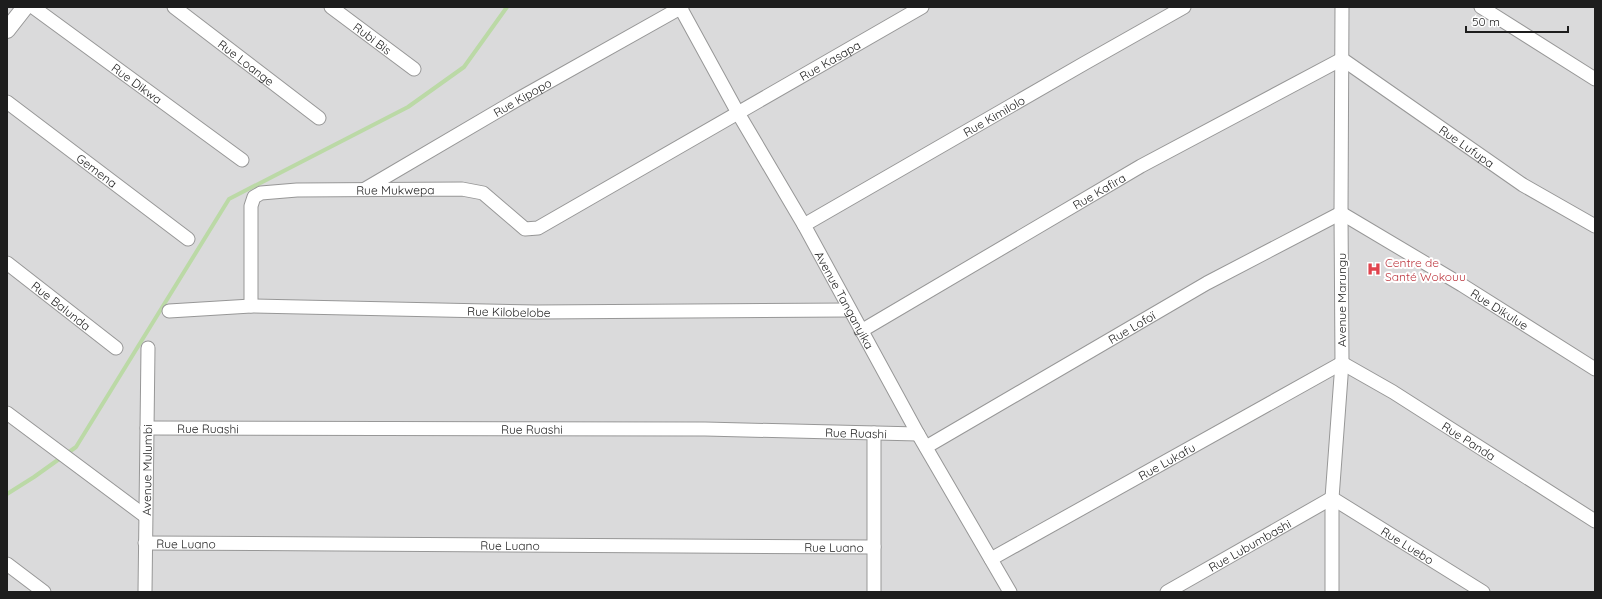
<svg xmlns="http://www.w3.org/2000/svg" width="1602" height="599" viewBox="0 0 1602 599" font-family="Quicksand,sans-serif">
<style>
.residential{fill:#dadadb}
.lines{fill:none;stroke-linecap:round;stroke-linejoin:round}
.stream{stroke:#bbd9a6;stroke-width:4}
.minor-casing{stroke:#979797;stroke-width:15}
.tertiary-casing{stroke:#979797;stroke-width:18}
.minor{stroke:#fff;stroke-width:13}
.tertiary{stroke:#fff;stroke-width:16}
.labels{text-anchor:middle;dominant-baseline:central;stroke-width:4;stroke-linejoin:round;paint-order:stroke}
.street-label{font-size:12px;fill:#1d1d1d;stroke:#fff}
.health-label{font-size:12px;fill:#be3a42;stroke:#fff;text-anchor:start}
</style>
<rect width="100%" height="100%" fill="#ede3ed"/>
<rect class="residential" x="7" y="7" width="1588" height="585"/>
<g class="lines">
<polyline class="stream" points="7,494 34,477 76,447 229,199 408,107 464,67 507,7"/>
<defs>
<g id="minor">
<path id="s1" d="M33,7L242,160"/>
<path id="s2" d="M174,7L319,118"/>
<path id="s3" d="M331,7L414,69"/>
<path id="s4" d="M680,7L738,113L804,225L918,434L1010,592"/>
<polyline points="1481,7 1595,79"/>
<path id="s5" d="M7,102L188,239"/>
<path id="s6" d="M365,189L520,98L682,7"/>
<path id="s7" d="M804,225L1085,63L1184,7"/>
<path id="s8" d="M7,263L116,348"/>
<path id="s9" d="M251,306V206L254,197L261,193L297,190L462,189L483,193L525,229L538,228L922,7"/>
<path id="s10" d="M169,311L251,306L536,312L849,310"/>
<path id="s11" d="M861,331L1141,166L1342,59L1523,185L1595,226"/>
<polyline points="7,413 145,516"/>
<path id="s12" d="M147,428L705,429L918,434"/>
<path id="s13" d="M926,447L1207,283L1341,213L1462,285L1595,369"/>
<path id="s14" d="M145,543L874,547"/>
<path id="s15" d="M991,559L1342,363L1393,392L1595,521"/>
<polyline points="7,564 44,592"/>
<path id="s16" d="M145,592L148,348"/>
<polyline points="874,592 874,433"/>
<path id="s17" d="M1167,592L1332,498L1483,592"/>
<polyline points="1332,592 1332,498 1342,363 1341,213 1342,7"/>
</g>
<polyline id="tertiary" points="7,30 25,7"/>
</defs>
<use href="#minor" class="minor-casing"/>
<use href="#tertiary" class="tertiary-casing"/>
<use href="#minor" class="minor"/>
<use href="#tertiary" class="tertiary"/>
</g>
<defs>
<symbol id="hospital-bare" viewBox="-9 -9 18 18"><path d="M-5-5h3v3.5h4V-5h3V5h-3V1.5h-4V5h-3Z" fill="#e0444e" stroke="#fff" stroke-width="2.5" paint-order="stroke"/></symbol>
</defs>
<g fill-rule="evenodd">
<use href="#hospital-bare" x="1364" y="259" width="20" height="20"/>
</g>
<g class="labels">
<g class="street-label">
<text stroke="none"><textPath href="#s3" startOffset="52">Rubi Bis</textPath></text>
<text stroke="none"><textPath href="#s9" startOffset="745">Rue Kasapa</textPath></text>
<text stroke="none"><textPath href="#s2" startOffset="91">Rue Loange</textPath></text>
<text stroke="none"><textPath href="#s1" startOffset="129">Rue Dikwa</textPath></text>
<text stroke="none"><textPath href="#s6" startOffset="182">Rue Kipopo</textPath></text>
<text stroke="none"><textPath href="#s7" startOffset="219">Rue Kimilolo</textPath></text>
<text stroke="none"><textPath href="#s11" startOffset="705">Rue Lufupa</textPath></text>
<text stroke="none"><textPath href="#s5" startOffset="113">Gemena</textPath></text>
<text stroke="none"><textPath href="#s9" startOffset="252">Rue Mukwepa</textPath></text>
<text stroke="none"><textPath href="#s11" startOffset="276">Rue Kafira</textPath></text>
<text stroke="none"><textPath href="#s4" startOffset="336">Avenue Tanganyika</textPath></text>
<text transform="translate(1341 300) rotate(-90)">Avenue Marungu</text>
<text stroke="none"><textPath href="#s8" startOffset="69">Rue Balunda</textPath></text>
<text stroke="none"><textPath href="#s13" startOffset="662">Rue Dikulue</textPath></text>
<text stroke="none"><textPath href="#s10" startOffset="340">Rue Kilobelobe</textPath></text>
<text stroke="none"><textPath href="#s13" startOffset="238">Rue Lofoï</textPath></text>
<text stroke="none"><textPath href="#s12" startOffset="61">Rue Ruashi</textPath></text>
<text stroke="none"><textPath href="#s12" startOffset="385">Rue Ruashi</textPath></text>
<text stroke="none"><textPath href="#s12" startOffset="709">Rue Ruashi</textPath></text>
<text stroke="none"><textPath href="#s15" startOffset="551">Rue Panda</textPath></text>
<text stroke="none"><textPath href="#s15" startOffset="201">Rue Lukafu</textPath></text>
<text stroke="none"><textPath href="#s16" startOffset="122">Avenue Mulumbi</textPath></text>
<text stroke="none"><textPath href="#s14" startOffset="41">Rue Luano</textPath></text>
<text stroke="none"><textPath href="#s14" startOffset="365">Rue Luano</textPath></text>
<text stroke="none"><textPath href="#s17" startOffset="95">Rue Lubumbashi</textPath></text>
<text stroke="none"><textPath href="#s17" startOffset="279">Rue Luebo</textPath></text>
<text stroke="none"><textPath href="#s14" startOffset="689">Rue Luano</textPath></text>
</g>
<g class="health-label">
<text x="1385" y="262">Centre de<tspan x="1385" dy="14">Santé Wokouu</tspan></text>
</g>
</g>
<rect width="1602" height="599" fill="none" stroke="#1d1d1d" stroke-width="16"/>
<path d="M1466 26v6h102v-6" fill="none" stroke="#1d1d1d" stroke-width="2"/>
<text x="1472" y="26" font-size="12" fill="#1d1d1d" stroke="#ffffff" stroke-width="3" paint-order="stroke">50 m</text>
</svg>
